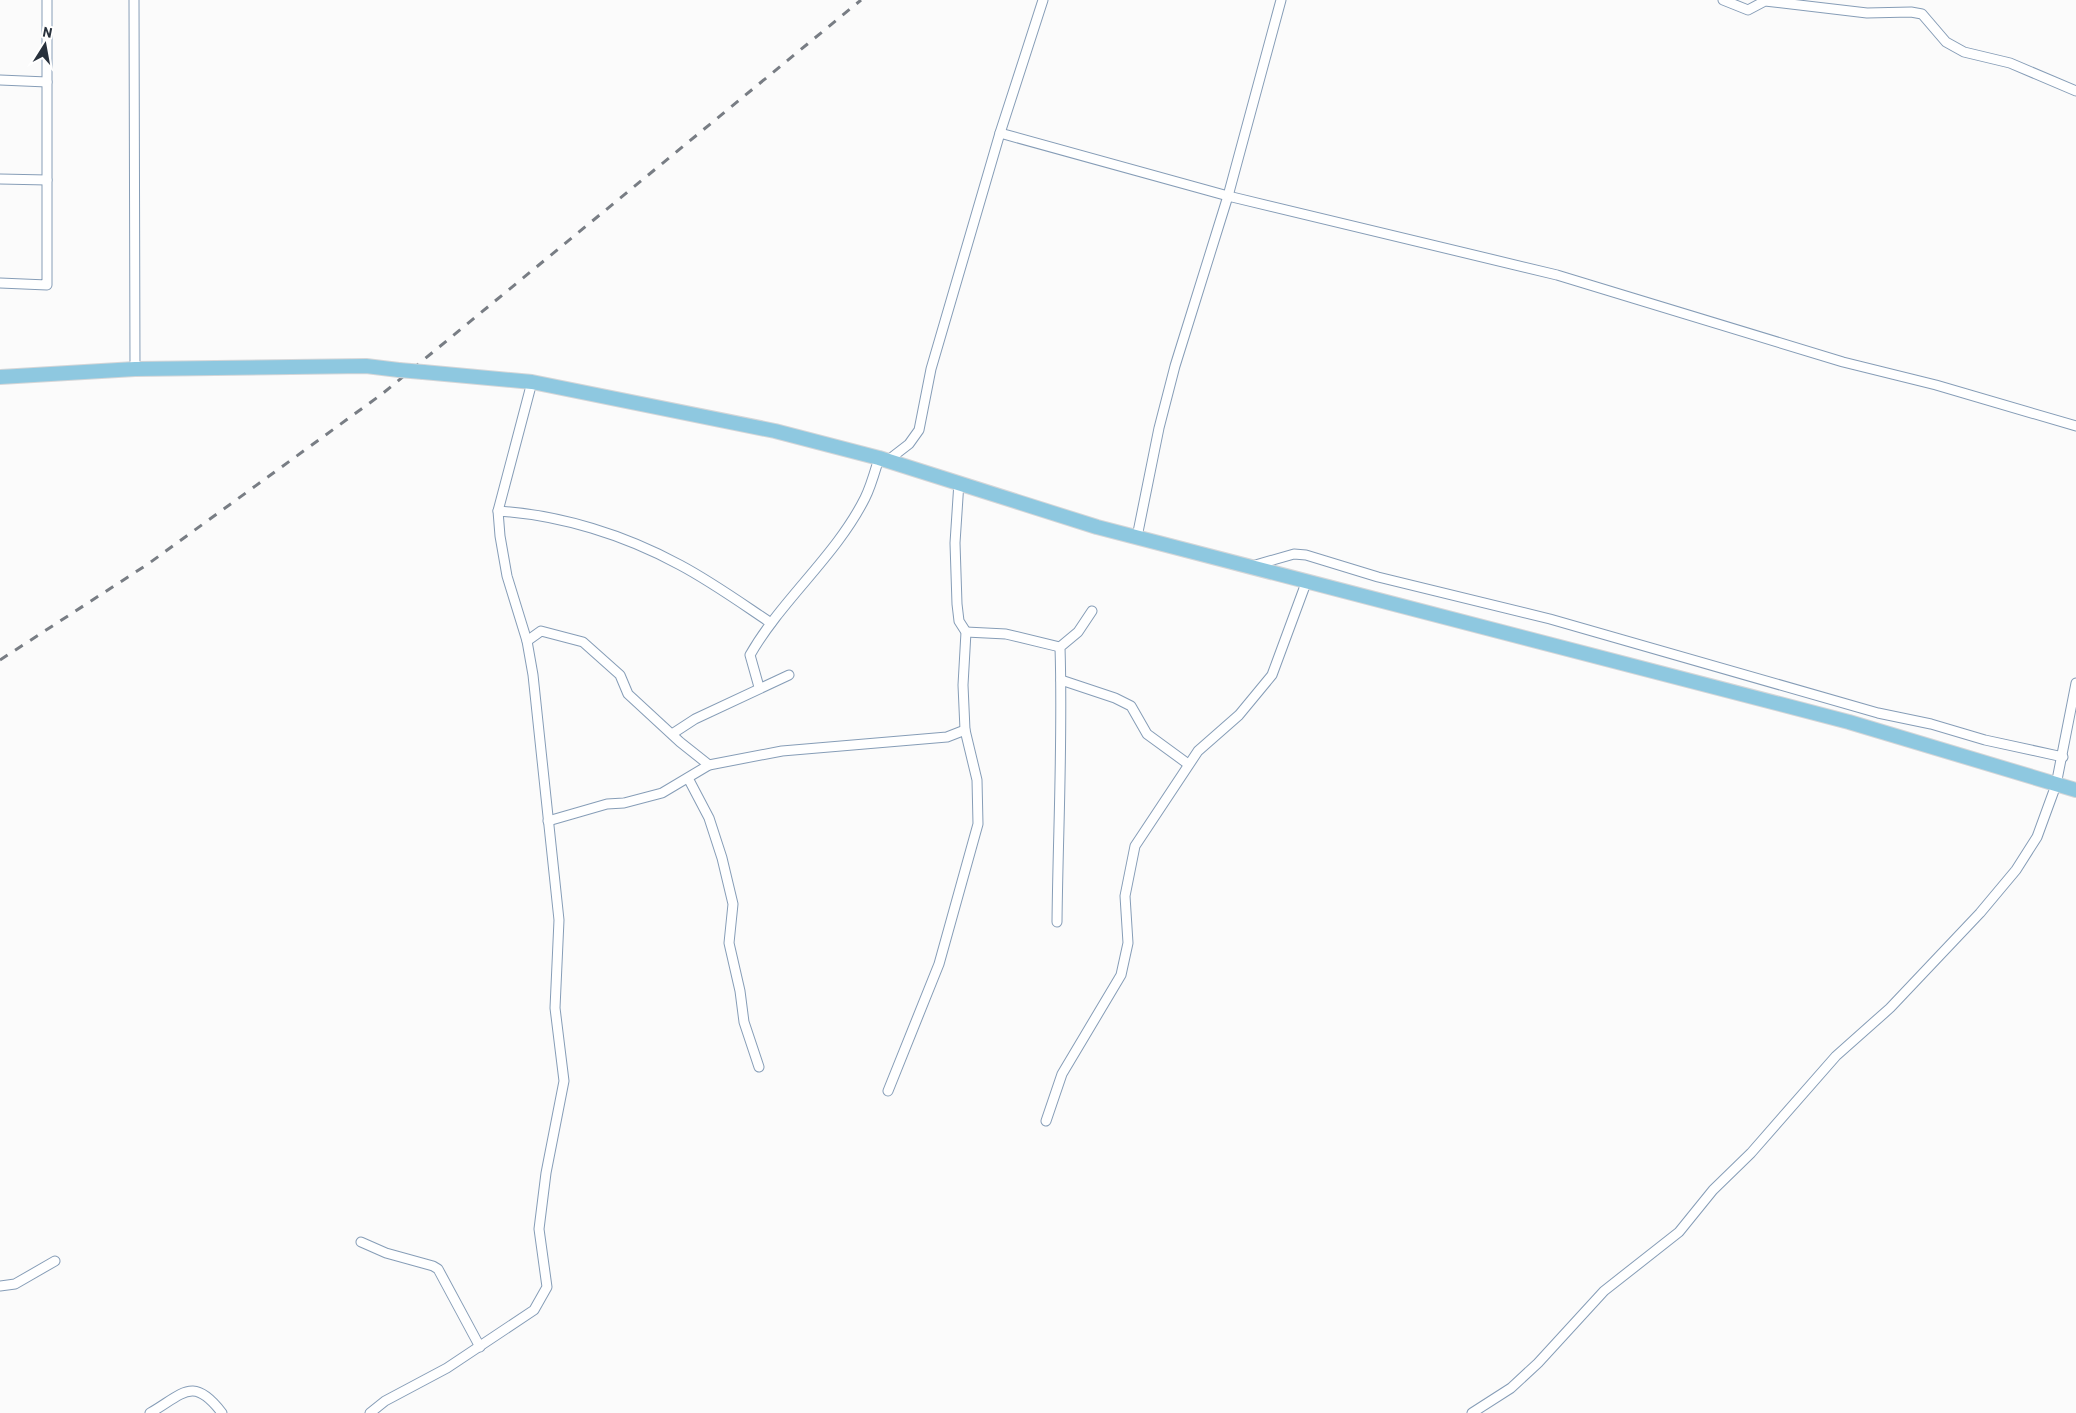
<svg xmlns="http://www.w3.org/2000/svg" width="2076" height="1413" viewBox="0 0 2076 1413" font-family="Barlow,sans-serif">
<style>
.lines{fill:none;stroke-linecap:round;stroke-linejoin:round}
.minor-casing{stroke:#869db7;stroke-width:11}
.primary-casing{stroke:#d4d6d8;stroke-width:16}
.minor{stroke:#fff;stroke-width:9}
.primary{stroke:#8ec8e0;stroke-width:14}
.rail{stroke:#787d84;stroke-width:3;stroke-dasharray:9 9;stroke-linecap:butt}
.primary-bridge-casing{stroke:#d4d6d8;stroke-width:16;stroke-linecap:butt}
.primary-bridge{stroke:#8ec8e0;stroke-width:14}
</style>
<rect width="100%" height="100%" fill="#fbfbfb"/>
<g class="lines">
<defs>
<g id="minor">
<polyline points="134,0 135,369"/>
<polyline points="1723,0 1748,10 1765,1 1867,13 1911,12 1922,14 1946,42 1964,52 2010,63 2076,91"/>
<polyline points="0,80 47,82"/>
<polyline points="1000,133 1228,196 1557,275 1843,362 1936,385 2076,426"/>
<polyline points="0,179 47,180"/>
<polyline points="0,283 47,285 47,0"/>
<polyline points="887,461 909,444 919,430 931,369 1000,133 1043,0"/>
<path d="M498,511C561,515 625,535 680,565C712,582 741,603 771,623"/>
<polyline points="1137,537 1159,428 1175,366 1228,196 1281,0"/>
<polyline points="1252,566 1294,554 1306,555 1378,577 1550,619 1878,713 1931,724 1985,740 2063,757"/>
<polyline points="966,632 1006,634 1060,647"/>
<polyline points="527,641 541,631 583,642 620,675 628,694 680,742 709,765"/>
<polyline points="1061,680 1115,698 1131,706 1147,734 1188,764"/>
<path d="M759,687L750,655C782,599 836,556 865,498C871,486 875,471 879,458"/>
<polyline points="672,734 695,719 789,675"/>
<polyline points="688,778 709,818 722,858 733,904 729,943 740,991 744,1022 759,1067"/>
<polyline points="548,821 607,804 624,803 662,793 709,765 782,751 947,737 965,730"/>
<path d="M1057,922C1058,831 1063,739 1060,647L1078,632L1092,611"/>
<polyline points="888,1091 939,964 978,824 977,780 965,730 963,685 966,632 959,621 957,604 955,543 959,482"/>
<polyline points="1046,1121 1062,1074 1121,975 1128,943 1125,896 1135,846 1198,751 1239,715 1272,675 1306,583"/>
<polyline points="361,1242 386,1253 433,1266 438,1269 480,1347"/>
<polyline points="0,1286 15,1284 55,1261"/>
<path d="M150,1413C183,1394 193,1375 222,1413"/>
<polyline points="370,1413 385,1401 447,1368 534,1310 547,1287 539,1229 546,1173 564,1081 555,1008 559,920 533,675 527,641 507,576 500,536 498,511 532,382"/>
<polyline points="1472,1413 1511,1388 1538,1363 1604,1291 1679,1232 1713,1190 1751,1153 1836,1056 1890,1008 1980,913 2016,870 2037,837 2056,785 2076,683"/>
</g>
<g id="primary">
<polyline points="423,372 532,382 775,431 879,458 1097,527 1849,722 2076,790"/>
<polyline points="0,377 135,369 366,366 399,370"/>
</g>
</defs>
<use href="#minor" class="minor-casing"/>
<use href="#primary" class="primary-casing"/>
<use href="#minor" class="minor"/>
<use href="#primary" class="primary"/>
<polyline class="rail" points="0,660 148,564 382,394 861,0"/>
<defs>
<polyline id="primary-bridge" points="399,370 423,372"/>
</defs>
<use href="#primary-bridge" class="primary-bridge-casing"/>
<use href="#primary-bridge" class="primary-bridge"/>
</g>
<g transform="translate(45 45) rotate(11)" stroke="#ffffff" stroke-width="4" paint-order="stroke">
<path d="M0-4L9 19L0 12L-9 19Z" fill="#28313c"/>
<text y="-8" font-size="14" font-weight="bold" text-anchor="middle" fill="#28313c">N</text>
</g>
</svg>
